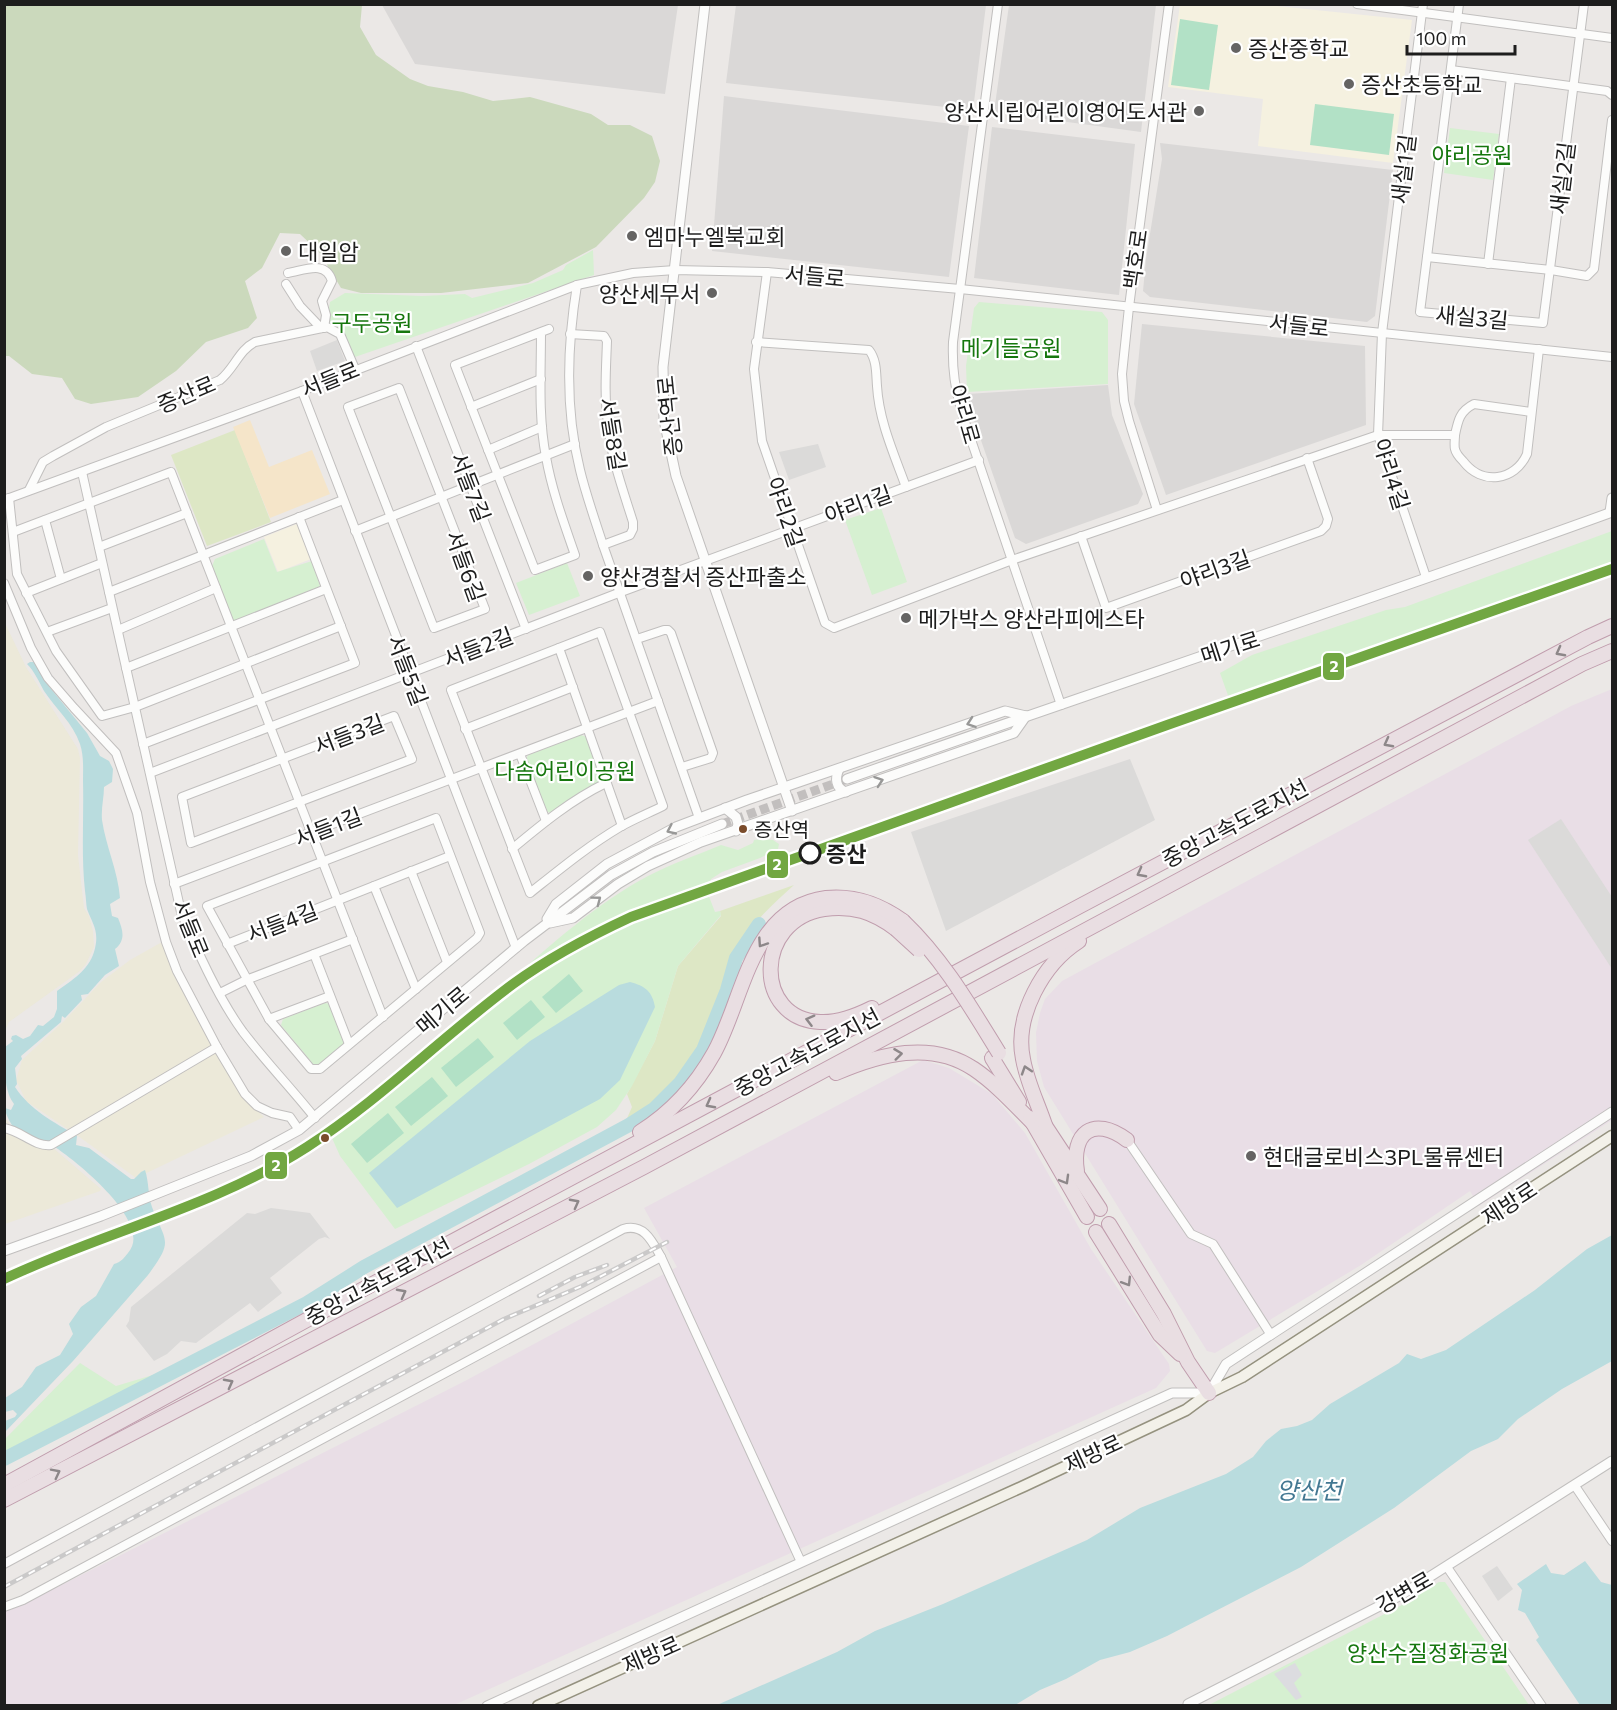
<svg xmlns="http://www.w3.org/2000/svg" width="1617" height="1710" viewBox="0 0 1617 1710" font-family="Commissioner,'Noto Sans KR',sans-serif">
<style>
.residential{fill:#dad8d7}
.industrial{fill:#e9dee6}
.education{fill:#f5f1e0}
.farmland{fill:#ece9d9}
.grass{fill:#dde7c5}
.forest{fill:#cbd9bc}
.sand{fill:#f5e5c9}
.park{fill:#d6f0d1}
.pitch{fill:#b2e1c6}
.parking{fill:#dbdad9}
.plaza{fill:#dcdce0}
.water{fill:#b9dcde}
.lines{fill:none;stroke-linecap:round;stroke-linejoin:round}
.river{stroke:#b9dcde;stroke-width:14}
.tertiary-tunnel{stroke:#c2bfbe;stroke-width:9;stroke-dasharray:9 4.5;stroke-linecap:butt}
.minor-casing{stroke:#c1bfbe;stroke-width:10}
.tertiary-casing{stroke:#c1bfbe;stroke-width:11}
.secondary-casing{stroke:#95927f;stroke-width:13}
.motorway-casing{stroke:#c09dad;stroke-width:16}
.minor{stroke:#fcfcfb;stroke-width:8}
.tertiary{stroke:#fcfcfb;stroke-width:9}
.secondary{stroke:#f3f1e9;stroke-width:10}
.motorway{stroke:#e9dee2;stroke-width:14}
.rail-casing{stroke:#cac9c9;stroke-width:4.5}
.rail{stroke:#fff;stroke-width:2;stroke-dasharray:7;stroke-linecap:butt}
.motorway-bridge-casing{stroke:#c09dad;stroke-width:16;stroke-linecap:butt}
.motorway-bridge{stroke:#e9dee2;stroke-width:14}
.metro-1-casing{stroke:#fff;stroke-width:15}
.metro-1{stroke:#72a742;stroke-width:10}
.oneway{stroke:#8d8789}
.oneway2{stroke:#989897}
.poi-dot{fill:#656463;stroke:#fff;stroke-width:2}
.bus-dot{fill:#7a4b2a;stroke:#fff;stroke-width:2}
.stop-dot{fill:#fff;stroke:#1d1d1d;stroke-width:3}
.labels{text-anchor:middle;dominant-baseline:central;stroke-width:4.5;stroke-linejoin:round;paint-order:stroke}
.bus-label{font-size:20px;fill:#1d1d1d;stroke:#fff;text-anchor:start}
.poi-label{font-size:22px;fill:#1d1d1d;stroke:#fff;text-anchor:start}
.park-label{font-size:22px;fill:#16770e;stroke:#fff}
.street-label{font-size:22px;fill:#1d1d1d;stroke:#fff}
.stop-label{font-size:22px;font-weight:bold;fill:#1d1d1d;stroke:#fff;text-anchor:start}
.water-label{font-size:24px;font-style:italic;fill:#437892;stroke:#fff}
.line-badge{stroke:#fff;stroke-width:2}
.badge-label{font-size:16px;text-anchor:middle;font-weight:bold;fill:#fff}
</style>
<rect width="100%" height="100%" fill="#ebe8e6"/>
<g class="residential">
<polygon points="382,5 678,5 665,94 415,64"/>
<polygon points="736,5 986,5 973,110 726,83"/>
<polygon points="1009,5 1156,5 1141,132 994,112"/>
<polygon points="724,96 969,126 949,277 712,251"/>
<polygon points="992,127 1135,144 1119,295 974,278"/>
<polygon points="1160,143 1393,170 1375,316 1367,322 1150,297 1143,291 1146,259 1162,159"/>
<polygon points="1142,324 1365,346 1366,425 1166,495 1134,404"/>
<polygon points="1108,385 1112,415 1143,494 1138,504 1026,544 1015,538 968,403 967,394"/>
</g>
<g class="industrial">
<polygon points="1612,689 1612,1120 1479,1206 1470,1191 1361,1265 1215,1353 1207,1351 1044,1087 1037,1061 1036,1033 1040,1013 1045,999 1062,981 1571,706"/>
<polygon points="923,1060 949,1068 992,1094 1025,1133 1091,1249 1169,1364 1170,1371 1156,1388 454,1705 5,1706 5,1611 24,1604 465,1381 677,1267 644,1208"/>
</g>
<g class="education">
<polygon points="1180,5 1268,5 1412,20 1393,163 1258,146 1263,99 1168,87"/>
<polygon points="297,524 311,559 278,572 264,537"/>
</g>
<g class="farmland">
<polygon points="5,623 26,667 78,749 80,758 78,855 84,908 89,916 93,931 94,947 86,964 80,971 9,1022 5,1031"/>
<polygon points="162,942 185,991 243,1096 264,1117 136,1178 78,1136 26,1101 16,1080 22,1060 64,1021 101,982 130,960"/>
<polygon points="4,1116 16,1134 52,1147 101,1189 100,1191 5,1224"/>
</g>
<g class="grass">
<polygon points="235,430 271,522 207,546 171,455"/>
<path d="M794,885C770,907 746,928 732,958C726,970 725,985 720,997C704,1036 687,1079 652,1106C644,1112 634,1117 625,1123L632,1107L627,1094L655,1041L678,966L721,916L720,911Z"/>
</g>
<polygon class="forest" points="4,5 362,5 360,27 376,55 410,79 428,86 463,92 493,101 530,97 591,114 608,125 630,125 652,136 660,161 655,182 644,198 596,247 528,283 441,293 361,293 341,288 320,253 300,234 280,233 262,268 245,281 257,318 248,328 206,342 176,371 138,397 91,404 75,399 62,378 32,374 9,356 5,356"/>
<polygon class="sand" points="250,420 269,467 312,450 330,494 270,518 233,427"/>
<g class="park">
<polygon points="1450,128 1499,134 1493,180 1444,173"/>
<polygon points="593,250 594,275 352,358 341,331 327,322 330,302 345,293 422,296 465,294 472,298 533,283 563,270 566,265"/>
<polygon points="979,302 1102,312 1108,320 1108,384 967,392 966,366 974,308"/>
<polygon points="881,508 907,582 872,595 845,520"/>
<polygon points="1612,531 1612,562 1230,701 1220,673 1252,655 1386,610 1405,607"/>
<polygon points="264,539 277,572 312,561 320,586 318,590 237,622 231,618 212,566 215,559"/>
<polygon points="567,563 580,596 529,615 516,583"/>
<polygon points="581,735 587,737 601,776 599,782 563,804 552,813 546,812 526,759 528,755"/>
<path d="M763,839L773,840L779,844L778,849L760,858L722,872L711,879L708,894L715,912L720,911L721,915L678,966L655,1041L632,1086L616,1110L597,1127L529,1164L395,1229L340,1156L332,1138L482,1016L491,997C541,954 590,907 648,876C671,864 697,855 721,845L738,850L753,843L754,840Z"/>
<polygon points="325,1003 330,1004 344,1041 343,1046 320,1065 314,1065 281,1025 283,1019"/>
<polygon points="80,1363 116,1386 163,1372 5,1456 5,1439"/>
<polygon points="1439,1582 1445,1582 1529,1705 1207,1706 1400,1606"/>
</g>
<g class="pitch">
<polygon points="1180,19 1218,25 1209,90 1171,85"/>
<polygon points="1315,104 1394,114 1389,155 1310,145"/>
<polygon points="569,974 583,991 556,1013 542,997"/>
<polygon points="531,1000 545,1017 517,1040 503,1023"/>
<polygon points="478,1038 494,1057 456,1087 441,1068"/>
<polygon points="432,1077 448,1096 411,1126 395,1107"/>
<polygon points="388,1113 404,1133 367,1163 351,1144"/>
</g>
<g class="parking">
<polygon points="337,340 345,361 317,371 310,351"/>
<polygon points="818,444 826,467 789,480 779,452"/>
<polygon points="1130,759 1155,820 946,931 911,832"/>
<polygon points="1561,819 1612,897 1612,969 1528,840"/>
<polygon points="271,1208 310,1213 330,1239 325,1237 319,1239 270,1278 282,1293 258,1312 250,1303 196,1343 181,1341 167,1354 154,1361 126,1326 129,1321 131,1307 247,1213 255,1214"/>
<polygon points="1497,1566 1513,1589 1498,1601 1482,1576"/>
</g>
<polygon class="plaza" points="1295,1663 1302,1675 1294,1683 1302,1697 1296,1700 1274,1674"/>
<g class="water">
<path d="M30,662H35L47,684L87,733L100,756L109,761L113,769L112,782L104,787C104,798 101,808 102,820C106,847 118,871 120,898L110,904L112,916L118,918C123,930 126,940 115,949L119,966L105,975L88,994L81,995L82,1000L65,1018L62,1016L61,1022L21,1056L22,1059L15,1068L17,1084L15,1087C30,1110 54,1122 77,1136L76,1145L89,1148L131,1179H134L141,1172L145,1170C149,1182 148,1196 152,1207C166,1243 174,1240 148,1275L73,1361L5,1432V1421L15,1417L17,1414L13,1410L5,1412V1398L22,1387L36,1367L60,1355L73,1334L69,1324L81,1307L96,1296L114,1264C121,1262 124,1258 128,1253C155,1223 74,1159 52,1145C42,1139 26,1139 17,1131C12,1127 5,1114 5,1108L11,1110L14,1104C3,1090 5,1065 5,1047L13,1041L11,1039L12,1036L16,1035L23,1039L30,1036L38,1025L43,1026L54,1017L57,1009V991C72,980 88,971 94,952C100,932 93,925 87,909C86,904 86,897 85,891C81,854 84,817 83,781C83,769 84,756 80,744C73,723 56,709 44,691C39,682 35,672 27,664Z"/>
<path d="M630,982C645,986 652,991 655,1007L620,1080L600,1099L397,1208L369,1173L530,1041L619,985Z"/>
<polygon points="1612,1235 1612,1361 1562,1389 1518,1419 1498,1439 1471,1451 1394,1508 1301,1567 1167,1636 1130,1652 1100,1660 1066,1679 1040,1690 1015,1705 717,1705 837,1652 875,1631 943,1604 1087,1540 1140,1508 1226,1474 1253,1457 1266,1441 1281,1429 1297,1426 1312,1420 1330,1404 1399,1363 1407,1354 1421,1359 1446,1350 1535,1290 1587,1249"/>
<polygon points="1585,1561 1601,1582 1612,1585 1612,1705 1580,1705 1536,1640 1539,1637 1525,1613 1518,1610 1522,1590 1517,1584 1546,1564 1551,1573 1564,1575"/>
</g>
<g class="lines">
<polyline class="river" points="4,1459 307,1303 364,1267 629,1125 654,1109 680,1083 703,1050 727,990 736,958 759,924"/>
<polyline class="tertiary-tunnel" points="722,824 847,779"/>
<defs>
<g id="minor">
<path d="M998,4L953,342C952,370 955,389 963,416L1061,705"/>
<polyline points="1357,4 1612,38"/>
<polyline points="1423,4 1382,333 1378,435 1426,577"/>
<polyline points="1459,4 1420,312 1543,323 1584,4"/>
<polyline points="1451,70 1607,91 1612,95"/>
<polyline points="1427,257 1551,270 1587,276 1594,269 1612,120"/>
<polyline points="1488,264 1511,78"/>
<path d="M767,272L754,369L762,441L825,623L834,628L1012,560L1378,435H1455C1455,439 1454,445 1455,449C1456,454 1460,458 1463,461C1482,486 1515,481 1527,454L1539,349"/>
<path d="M288,273C305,270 326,260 332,281L322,301L326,315L324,328"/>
<polyline points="286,284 300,306 321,328"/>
<path d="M577,285C567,346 565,410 580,470C586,495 595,520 603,545"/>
<path d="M541,332C541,373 538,416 546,457C552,491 564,523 575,555L535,570L455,365L541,332L549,329"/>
<path d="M570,334L604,336L607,341C606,369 604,396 608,424C611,458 623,490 633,522V529L630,535L603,545L699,818"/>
<path d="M756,342L869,350C877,360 876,374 877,386C879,421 894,454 906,487"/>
<polyline points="416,346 526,629"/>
<polygon points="399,388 485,609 434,628 348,407"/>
<polyline points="302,391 516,948"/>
<polyline points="471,407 541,379"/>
<path d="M1455,435C1458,420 1460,411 1474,404L1531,412"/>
<polyline points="488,450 542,427"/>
<path d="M82,472L181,912C197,951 219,999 243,1032C266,1062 292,1089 315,1118"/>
<path d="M29,490L43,462L53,456L106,427L220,380C234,369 239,350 255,342L327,327L340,334L355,369"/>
<polyline points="9,498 17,574 56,651 102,716 135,707 341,626"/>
<polyline points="4,500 302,391 577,285 633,273 675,270 767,272 960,289 1612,357"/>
<polyline points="1157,510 1129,421 1124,401 1122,374 1129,307 1169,4"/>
<polyline points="45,520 61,579"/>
<polyline points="355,531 575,444"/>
<polyline points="13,532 171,472 383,1017"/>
<polyline points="1081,536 1106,608 1321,531 1326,526 1328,519 1307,458"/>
<polyline points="99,547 187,513"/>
<polyline points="4,583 31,648 48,678 74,708 116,753 137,813 150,882 166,942 177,971 217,1047 245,1094 257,1106 272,1113 290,1117 299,1130"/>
<polyline points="109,592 343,500"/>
<polyline points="26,593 102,563"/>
<polyline points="118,630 216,588"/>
<polyline points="47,632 112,608"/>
<path d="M600,632L663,806C649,813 634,819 620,827C588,846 559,870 530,893L451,690Z"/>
<polyline points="637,639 664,630 668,630 671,633 713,753 711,758 682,767"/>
<polyline points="559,648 622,826"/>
<polyline points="126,668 326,589"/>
<polygon points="394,716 412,759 191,843 182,797"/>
<polyline points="465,729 573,687"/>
<polyline points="143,744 355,663 299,517"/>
<polyline points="520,754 546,821"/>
<polyline points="150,773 621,592 979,460"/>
<polygon points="436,818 480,933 477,938 320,1069 311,1069 269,1019 207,906"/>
<path d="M512,849C542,824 571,800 606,783"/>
<polyline points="411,871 447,962"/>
<polyline points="174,884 658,701"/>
<polyline points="374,886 416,989"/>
<polyline points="227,944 450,856"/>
<polyline points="314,954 349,1044"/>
<polyline points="220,993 246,980 353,939"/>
<polyline points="269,1019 330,996"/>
<path d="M4,1128C22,1131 34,1147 51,1145L217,1047"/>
<polyline points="1127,1140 1191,1234 1213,1244 1271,1335"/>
<polyline points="1575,1486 1612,1541"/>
<path d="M4,1564L623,1229C644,1223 652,1241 661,1257L801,1562"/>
<polyline points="1447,1567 1542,1706"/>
<polyline points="4,1607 23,1600 661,1257"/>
</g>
<g id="tertiary">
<polyline points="705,4 663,367 664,420 676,476 792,811"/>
<polyline points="1610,512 1612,498"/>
<path d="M839,769C835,778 835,788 846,792"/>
<path d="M847,779C1102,689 1359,604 1612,512"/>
<polyline points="725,808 736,817 738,824 736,831"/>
<polyline points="547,919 556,904 607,864 676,827 747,800 1005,711 1026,716"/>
<polyline points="550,923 573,918 618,884 648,866 701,842 1014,733 1026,716"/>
<polyline points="4,1251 101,1216 251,1156 299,1130 524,941 611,875 653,852 722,824"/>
<polyline points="1188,1704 1401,1595 1612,1461"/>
<polyline points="487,1706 1172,1393 1209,1393 1226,1364 1612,1112"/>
</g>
<polyline id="secondary" points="538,1706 1024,1486 1186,1410 1209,1393 1242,1377 1612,1136"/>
<g id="motorway">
<path d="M872,1008C856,1016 838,1023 820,1022C753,1019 754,920 824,909C853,905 873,912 896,929"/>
<polyline points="992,1058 1019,1102"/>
<path d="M836,1073C880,1054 931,1040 974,1069C996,1084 1014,1104 1033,1123"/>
<polyline points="1030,1118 1087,1217"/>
<polyline points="1040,1118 1100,1209"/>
<path d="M1045,1125C1038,1104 1027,1082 1023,1059C1014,1016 1043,964 1079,941"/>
<path d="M640,1132C672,1112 695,1087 714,1053C744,999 750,908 826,898C855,895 879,904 903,921"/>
<path d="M1077,1171C1071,1133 1093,1115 1127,1140"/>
<polyline points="1109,1224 1164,1314 1188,1362 1209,1393"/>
<polyline points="1096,1232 1160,1335 1180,1354"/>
<polyline points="4,1485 369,1286 1080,906 1588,637 1612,626"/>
<polyline points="4,1500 644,1167 1582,664 1612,651"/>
</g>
</defs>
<use href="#minor" class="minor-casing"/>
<use href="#tertiary" class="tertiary-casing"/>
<use href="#secondary" class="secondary-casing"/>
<use href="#motorway" class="motorway-casing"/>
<use href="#minor" class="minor"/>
<use href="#tertiary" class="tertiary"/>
<use href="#secondary" class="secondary"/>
<use href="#motorway" class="motorway"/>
<defs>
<g id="rail">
<polyline points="539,1296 575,1277 607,1265"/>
<polyline points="4,1587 504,1319 582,1286 667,1242"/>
</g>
</defs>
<use href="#rail" class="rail-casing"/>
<use href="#rail" class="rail"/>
<defs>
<g id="motorway-bridge">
<path d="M903,921C943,959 970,1006 999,1053"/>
<polyline points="896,929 919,950"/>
</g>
</defs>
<use href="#motorway-bridge" class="motorway-bridge-casing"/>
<use href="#motorway-bridge" class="motorway-bridge"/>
<defs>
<path id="metro-1" d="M4,1279C104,1232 214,1207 307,1147C381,1099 443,1036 513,984C550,957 590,936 631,917L1170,724L1612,569"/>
</defs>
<use href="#metro-1" class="metro-1-casing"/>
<use href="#metro-1" class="metro-1"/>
</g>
<defs><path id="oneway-chevron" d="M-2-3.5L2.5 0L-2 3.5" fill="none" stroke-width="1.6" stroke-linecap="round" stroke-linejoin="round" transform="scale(1.5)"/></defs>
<g class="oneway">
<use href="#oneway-chevron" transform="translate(1560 652) rotate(152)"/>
<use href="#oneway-chevron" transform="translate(1388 743) rotate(152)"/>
<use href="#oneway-chevron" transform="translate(1141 873) rotate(152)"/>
<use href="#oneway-chevron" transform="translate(762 943) rotate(124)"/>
<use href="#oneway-chevron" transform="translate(810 1020) rotate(-165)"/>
<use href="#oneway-chevron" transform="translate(898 1054) rotate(-7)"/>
<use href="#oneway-chevron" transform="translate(1026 1070) rotate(-108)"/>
<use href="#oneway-chevron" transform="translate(710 1104) rotate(152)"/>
<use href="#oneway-chevron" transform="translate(1065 1180) rotate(60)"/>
<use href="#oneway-chevron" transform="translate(575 1203) rotate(-28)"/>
<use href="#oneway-chevron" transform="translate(1127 1282) rotate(58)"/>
<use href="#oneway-chevron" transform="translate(402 1293) rotate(-28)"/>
<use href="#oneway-chevron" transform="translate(229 1383) rotate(-28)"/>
<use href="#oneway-chevron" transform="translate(56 1473) rotate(-27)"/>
</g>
<g class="oneway2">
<use href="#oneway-chevron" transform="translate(971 723) rotate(161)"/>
<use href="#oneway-chevron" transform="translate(879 781) rotate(-19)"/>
<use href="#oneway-chevron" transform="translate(671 830) rotate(155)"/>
<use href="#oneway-chevron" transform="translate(597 900) rotate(-37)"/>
</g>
<g class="poi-dot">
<circle cx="1236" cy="48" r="6"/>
<circle cx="1349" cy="84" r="6"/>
<circle cx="1199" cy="111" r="6"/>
<circle cx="632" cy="236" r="6"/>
<circle cx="286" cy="251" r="6"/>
<circle cx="712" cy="293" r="6"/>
<circle cx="588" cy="576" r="6"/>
<circle cx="906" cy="618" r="6"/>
<circle cx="1251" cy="1156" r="6"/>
</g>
<g class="bus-dot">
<circle cx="743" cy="829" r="5"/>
<circle cx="325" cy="1138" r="5"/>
</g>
<circle class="stop-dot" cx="810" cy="853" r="10"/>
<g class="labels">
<g class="bus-label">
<text x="754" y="829">증산역</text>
</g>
<g class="poi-label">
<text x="1248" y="48">증산중학교</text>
<text x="1361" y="84">증산초등학교</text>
<text x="1187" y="111" text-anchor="end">양산시립어린이영어도서관</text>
<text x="644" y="236">엠마누엘북교회</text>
<text x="298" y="251">대일암</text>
<text x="700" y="293" text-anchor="end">양산세무서</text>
<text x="600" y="576">양산경찰서 증산파출소</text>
<text x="918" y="618">메가박스 양산라피에스타</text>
<text x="1263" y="1156">현대글로비스3PL물류센터</text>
</g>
<g class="park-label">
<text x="1472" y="154">야리공원</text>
<text x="372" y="322">구두공원</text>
<text x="1011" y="347">메기들공원</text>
<text x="565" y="770">다솜어린이공원</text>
<text x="1428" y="1652">양산수질정화공원</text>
</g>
<g class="street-label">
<text transform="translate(1403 169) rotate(-83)">새실1길</text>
<text transform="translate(1562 178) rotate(-83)">새실2길</text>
<text transform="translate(1135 259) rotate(-82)">백호로</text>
<text transform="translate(815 276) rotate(5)">서들로</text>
<text transform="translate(1472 317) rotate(5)">새실3길</text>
<text transform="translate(1299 325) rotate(6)">서들로</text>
<text transform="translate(330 379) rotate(-22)">서들로</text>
<text transform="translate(186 394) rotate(-23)">증산로</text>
<text transform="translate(965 414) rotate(74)">야리로</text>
<text transform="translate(669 416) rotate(-96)">증산역로</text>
<text transform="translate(613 434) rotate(81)">서들8길</text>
<text transform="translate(1392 474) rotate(73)">야리4길</text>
<text transform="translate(471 487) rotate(69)">서들7길</text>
<text transform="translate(858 504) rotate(-20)">야리1길</text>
<text transform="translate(786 512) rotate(71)">야리2길</text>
<text transform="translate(466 566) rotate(70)">서들6길</text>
<text transform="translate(1215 569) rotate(-20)">야리3길</text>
<text transform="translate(478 647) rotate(-21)">서들2길</text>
<text transform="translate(1230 647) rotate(-18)">메기로</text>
<text transform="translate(408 670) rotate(69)">서들5길</text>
<text transform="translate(349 734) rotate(-21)">서들3길</text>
<text transform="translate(1235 823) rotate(-28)">중앙고속도로지선</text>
<text transform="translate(328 827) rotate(-21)">서들1길</text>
<text transform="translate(282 922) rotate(-21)">서들4길</text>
<text transform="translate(191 928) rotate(68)">서들로</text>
<text transform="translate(442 1010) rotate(-40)">메기로</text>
<text transform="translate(807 1052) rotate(-28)">중앙고속도로지선</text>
<text transform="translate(1509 1203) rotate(-33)">제방로</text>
<text transform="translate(378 1281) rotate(-28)">중앙고속도로지선</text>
<text transform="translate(1093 1453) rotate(-25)">제방로</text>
<text transform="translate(1404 1592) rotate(-30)">강변로</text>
<text transform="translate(651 1654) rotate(-24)">제방로</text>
</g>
<g class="stop-label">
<text x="826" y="853">증산</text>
</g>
<g class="water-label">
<text x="1309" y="1489">양산천</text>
</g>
</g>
<g class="line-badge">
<rect x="1322" y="652" width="23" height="29" rx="6" fill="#72a742"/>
<rect x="766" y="850" width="23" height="29" rx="6" fill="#72a742"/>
<rect x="264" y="1151" width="24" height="29" rx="6" fill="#72a742"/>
</g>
<g class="badge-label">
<text x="1334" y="672">2</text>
<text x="777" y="870">2</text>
<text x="276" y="1171">2</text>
</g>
<rect width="1617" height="1710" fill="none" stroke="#1d1d1d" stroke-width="12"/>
<path d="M1407 45v9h108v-9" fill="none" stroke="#1d1d1d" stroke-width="3"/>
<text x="1416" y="45" font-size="18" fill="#1d1d1d" stroke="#ffffff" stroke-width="4.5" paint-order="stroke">100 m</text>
</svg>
